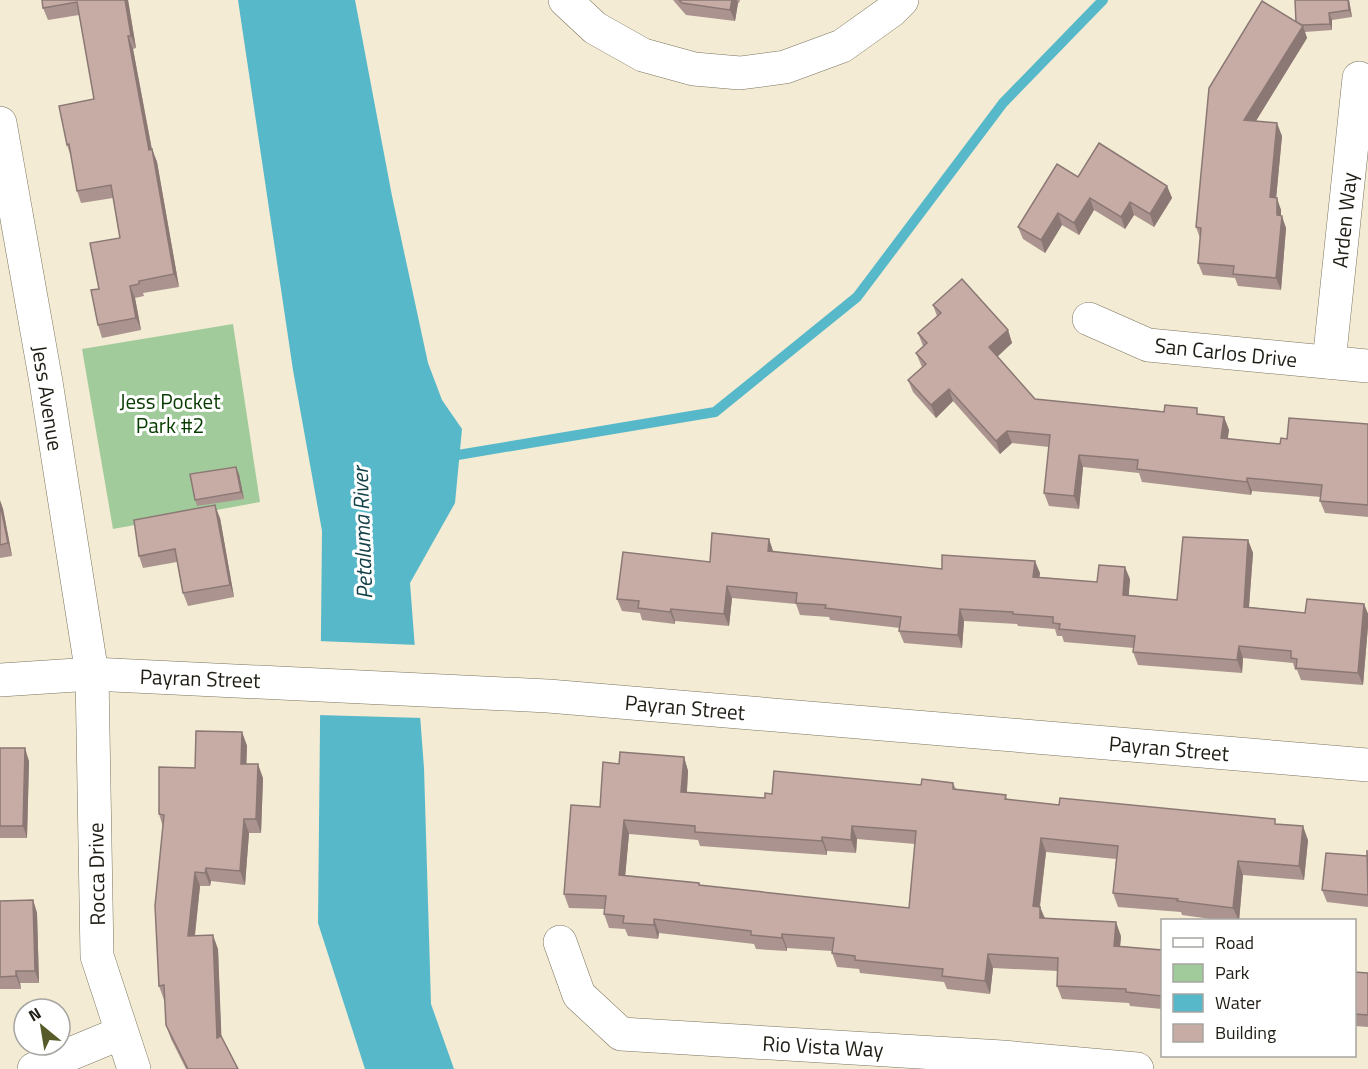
<svg xmlns="http://www.w3.org/2000/svg" width="1368" height="1069" viewBox="0 0 1368 1069" font-family="'Titillium Web',sans-serif">
<style>
.green{fill:#a2cb9b}
.water{fill:#56b8c9}
.pier{fill:#f3ebd3}
.lines{fill:none;stroke-linecap:round;stroke-linejoin:round}
.stream{stroke:#56b8c9;stroke-width:10}
.street-casing{stroke:#7b745f;stroke-width:34}
.secondary-casing{stroke:#7b745f;stroke-width:34}
.street{stroke:#fff;stroke-width:33}
.secondary{stroke:#fff;stroke-width:33}
.wall{fill:#ab948f;fill-rule:evenodd}
.shaded-wall{fill:#8b7874}
.building{fill:#c7aca6;stroke:#8b7874;stroke-width:1.5;fill-rule:evenodd}
.labels{text-anchor:middle;dominant-baseline:central;stroke-width:6;stroke-linejoin:round;paint-order:stroke}
.street-label{font-size:21px;fill:#201d14;stroke:#fff}
.park-label{font-size:21px;fill:#083b01;stroke:#fff}
.water-label{font-size:22px;font-style:italic;fill:#154249;stroke:#fff}
</style>
<rect width="100%" height="100%" fill="#f3ebd3"/>
<polygon class="green" points="233,324 260,502 113,529 82,349"/>
<polygon class="water" points="238,0 355,0 392,196 428,363 442,400 462,429 455,503 410,583 424,768 431,1004 454,1069 365,1069 318,923 322,531 293,370"/>
<polygon class="pier" points="318,641 418,645 423,718 317,715"/>
<g class="lines">
<polyline class="stream" points="446,457 715,412 857,297 1003,103 1103,0"/>
<defs>
<g id="street">
<polyline points="565,0 595,28 643,55 694,69 740,73 785,67 842,46 891,11 902,0"/>
<polyline points="0,123 46,382 92,674 97,956 134,1069"/>
<polyline points="1089,319 1148,345 1368,366"/>
<polyline points="1329,362 1359,78"/>
<polyline points="560,942 579,995 621,1034 1002,1057 1137,1069"/>
<polyline points="34,1069 121,1033"/>
</g>
<polyline id="secondary" points="0,680 92,674 548,696 1368,765"/>
</defs>
<use href="#street" class="street-casing"/>
<use href="#secondary" class="secondary-casing"/>
<use href="#street" class="street"/>
<use href="#secondary" class="secondary"/>
</g>
<g class="wall">
<polygon points="42,0 128,0 136,48 133,49 152,149 157,162 179,287 143,293 144,296 135,298 141,330 102,338 98,325 99,289 120,238 113,198 81,203 77,191 71,157 67,145 94,99 79,15 48,20 43,8"/>
<polygon points="673,0 740,0 739,3 738,3 735,21 686,15"/>
<polygon points="1295,0 1349,0 1352,17 1332,20 1332,30 1305,32 1307,38 1256,121 1282,136 1276,198 1281,210 1281,216 1286,228 1281,290 1238,286 1235,278 1203,275 1198,263 1200,238 1196,227 1296,22"/>
<polygon points="1078,177 1167,186 1172,198 1154,227 1134,215 1125,229 1094,210 1079,235 1062,225 1045,253 1023,239 1018,227"/>
<polygon points="933,305 1008,330 1012,343 997,356 1035,399 1224,417 1229,430 1227,439 1280,444 1287,439 1368,424 1368,517 1325,513 1320,501 1321,497 1252,491 1251,495 1142,482 1139,473 1083,467 1079,509 1049,506 1044,493 1049,447 1012,443 1000,454 953,401 936,418 913,392 908,380 922,367 916,353 923,346 918,333 937,316"/>
<polygon points="239,474 244,499 197,506 195,500"/>
<polygon points="0,500 3,509 12,556 0,558"/>
<polygon points="220,518 234,597 188,606 183,593 177,562 143,568 139,556"/>
<polygon points="769,539 773,552 942,569 1040,573 1039,577 1097,582 1130,579 1128,595 1177,600 1248,540 1253,553 1249,607 1305,613 1364,604 1368,614 1368,626 1363,685 1301,680 1297,670 1295,670 1293,663 1243,658 1242,673 1138,665 1133,652 1134,648 1064,642 1062,636 1057,636 1055,629 1018,626 1017,624 964,621 962,648 904,643 899,631 900,628 830,620 829,617 800,615 796,604 732,598 729,626 675,621 675,624 642,620 640,613 622,611 617,599"/>
<polygon points="242,732 247,746 246,764 263,778 261,833 249,833 245,885 211,881 210,886 200,886 195,936 218,949 221,1036 238,1069 186,1069 171,1039 166,1025 165,1000 164,1000 159,986 163,827 159,814 195,768"/>
<polygon points="0,748 29,761 27,838 0,838"/>
<path d="M684,757L688,771L687,792L765,798L772,794L953,783L956,789L1006,795L1007,800L1277,824L1308,840L1304,880L1243,875L1239,921H1226L1182,915L1181,912L1118,907L1113,893L1116,859L1046,852L1040,907L1045,918L1121,936L1120,946L1162,950V1009L1130,1006L1129,1003L1062,999L1057,986L1058,971L993,968L990,994L947,989L944,982L860,973L859,969L837,967L832,953V951L787,948V951L756,949L754,944L659,933L658,939L628,936L625,929L609,928L604,914V909L569,908L564,894L600,807L619,764ZM629,834L698,840L700,846L827,855V851L856,853L857,839L915,844L909,908L700,886L699,883L625,876Z"/>
<polygon points="1368,850 1368,907 1327,902 1322,890 1367,856"/>
<polygon points="33,900 37,913 39,983 20,983 21,989 0,989 0,995 0,901"/>
<polygon points="1354,972 1368,973 1368,1027 1354,1026"/>
</g>
<g class="shaded-wall">
<polygon points="125,0 128,0 136,48 131,36"/>
<polygon points="732,0 737,0 738,3 735,21 730,10"/>
<polygon points="1348,0 1349,0 1352,17 1349,10"/>
<polygon points="1329,13 1332,20 1332,30 1330,24"/>
<polygon points="1303,26 1307,38 1249,132 1244,120"/>
<polygon points="128,36 133,49 154,162 149,150"/>
<polygon points="1277,123 1282,136 1275,210 1270,197"/>
<polygon points="152,149 157,162 179,287 174,274"/>
<polygon points="1167,186 1172,198 1154,227 1150,214"/>
<polygon points="1090,198 1094,210 1079,235 1074,223"/>
<polygon points="1277,198 1281,210 1281,219 1282,216 1286,228 1281,290 1276,278"/>
<polygon points="1130,202 1134,215 1125,229 1121,217"/>
<polygon points="1058,213 1062,225 1045,253 1041,240"/>
<polygon points="130,286 135,298 141,330 136,318"/>
<polygon points="1008,330 1012,343 994,360 989,347"/>
<polygon points="949,389 953,401 936,418 931,405"/>
<polygon points="1224,417 1229,430 1226,451 1221,438"/>
<polygon points="1007,431 1012,443 1000,454 996,441"/>
<polygon points="1079,455 1083,467 1079,509 1074,496"/>
<polygon points="236,467 239,474 244,499 241,492"/>
<polygon points="1247,478 1252,491 1251,495 1247,482"/>
<polygon points="0,500 3,509 12,556 8,543"/>
<polygon points="215,505 220,518 234,597 230,585"/>
<polygon points="769,539 773,551 772,564 768,551"/>
<polygon points="1248,540 1253,553 1248,619 1244,607"/>
<polygon points="1035,561 1040,573 1038,589 1033,577"/>
<polygon points="1125,567 1130,579 1128,607 1123,595"/>
<polygon points="727,586 732,598 729,626 724,614"/>
<polygon points="1364,604 1368,614 1368,626 1363,685 1358,673"/>
<polygon points="671,609 675,621 675,624 670,612"/>
<polygon points="960,609 964,621 962,648 958,635"/>
<polygon points="1239,646 1243,658 1242,673 1237,660"/>
<polygon points="242,732 247,746 246,777 241,764"/>
<polygon points="25,748 29,761 27,838 23,826"/>
<polygon points="684,757 688,771 686,805 681,792"/>
<polygon points="258,764 263,778 261,833 256,819"/>
<polygon points="244,819 249,833 245,885 240,871"/>
<polygon points="624,820 629,834 624,889 619,875"/>
<polygon points="852,826 857,839 856,853 851,840"/>
<polygon points="1303,826 1308,840 1304,880 1299,866"/>
<polygon points="822,837 827,851 827,855 822,841"/>
<polygon points="1041,838 1046,852 1038,920 1033,906"/>
<polygon points="1238,861 1243,875 1239,921 1233,908"/>
<polygon points="206,868 211,881 210,886 205,873"/>
<polygon points="195,872 200,886 193,950 188,936"/>
<polygon points="33,900 37,913 39,983 35,971"/>
<polygon points="1040,907 1045,920 1040,918"/>
<polygon points="654,919 659,933 658,939 654,925"/>
<polygon points="1116,922 1121,936 1119,959 1114,946"/>
<polygon points="782,934 787,948 787,951 782,938"/>
<polygon points="213,935 218,949 222,1051 217,1038"/>
<polygon points="988,954 993,968 990,994 985,981"/>
<polygon points="16,971 20,983 21,989 16,976"/>
</g>
<g class="building">
<polygon points="42,0 125,0 131,36 128,36 149,150 152,149 174,274 139,281 139,284 130,286 136,318 98,325 91,290 99,289 90,243 120,238 111,185 77,191 69,144 67,145 59,106 94,99 77,2 43,8"/>
<polygon points="679,0 732,0 730,10 682,3"/>
<polygon points="1295,0 1348,0 1349,10 1329,13 1330,24 1302,25 1296,22"/>
<polygon points="1262,1 1303,26 1244,120 1277,123 1270,197 1277,198 1277,215 1282,216 1276,278 1233,274 1234,266 1198,263 1201,228 1196,227 1209,88"/>
<polygon points="1099,143 1167,186 1150,214 1130,202 1121,217 1090,198 1074,223 1058,213 1041,240 1018,227 1057,164 1078,177"/>
<polygon points="962,279 1008,330 989,347 1035,399 1164,412 1165,405 1197,408 1197,414 1224,417 1221,438 1280,444 1281,438 1287,439 1289,418 1368,424 1368,505 1320,501 1322,485 1247,478 1247,482 1137,469 1138,460 1079,455 1074,496 1044,493 1050,435 1007,431 996,441 949,389 931,405 908,380 926,364 916,353 927,343 918,333 941,313 933,305"/>
<polygon points="236,467 241,492 195,500 190,474"/>
<polygon points="0,503 8,543 0,545"/>
<polygon points="215,505 230,585 183,593 175,549 139,556 134,520"/>
<polygon points="712,533 769,539 768,551 942,569 942,555 1035,561 1033,577 1097,582 1099,565 1125,567 1123,595 1177,600 1183,537 1248,540 1244,607 1305,613 1307,599 1364,604 1358,673 1296,668 1297,659 1291,658 1291,651 1239,646 1237,660 1133,652 1135,636 1059,629 1060,624 1053,623 1053,617 1013,614 1013,612 960,609 958,635 899,631 901,617 825,608 826,605 796,603 797,593 727,586 724,614 671,609 670,612 638,608 639,601 617,599 623,552 710,562"/>
<polygon points="196,731 242,732 241,764 258,764 256,819 244,819 240,871 206,868 205,873 195,872 188,936 213,935 217,1038 221,1036 238,1069 188,1069 166,1025 164,985 159,986 155,906 164,815 159,814 159,767 195,768"/>
<polygon points="0,748 25,748 23,826 0,826"/>
<path d="M620,752L684,757L681,792L765,798V793L772,794L774,771L921,785L922,779L953,783V789L1006,795L1005,799L1059,805L1060,798L1275,819V824L1303,826L1299,866L1238,861L1233,908L1177,901L1178,899L1113,893L1118,846L1041,838L1033,906L1040,907V918L1116,922L1114,946L1162,950V996L1126,992V989L1057,986L1058,958L988,954L985,981L942,976L943,969L855,960V956L832,953L834,938L782,934V938L751,935V931L654,919V925L623,923L624,916L604,914L606,896L564,894L571,805L600,807L603,762L619,764ZM624,820L695,826V832L822,841V837L851,840L852,826L916,831L909,908L699,885V883L619,875Z"/>
<polygon points="1367,850 1368,895 1322,890 1326,853 1367,856"/>
<polygon points="33,900 35,971 16,971 16,976 0,977 0,901"/>
<polygon points="1354,972 1368,973 1368,1015 1354,1014"/>
</g>
<g class="labels">
<g class="street-label">
<text transform="translate(1344 220) rotate(-84)">Arden Way</text>
<text transform="translate(1226 352) rotate(6)">San Carlos Drive</text>
<text transform="translate(48 398) rotate(81)">Jess Avenue</text>
<text transform="translate(200 678) rotate(2)">Payran Street</text>
<text transform="translate(685 707) rotate(5)">Payran Street</text>
<text transform="translate(1169 748) rotate(5)">Payran Street</text>
<text transform="translate(96 874) rotate(-91)">Rocca Drive</text>
<text transform="translate(823 1046) rotate(3)">Rio Vista Way</text>
</g>
<g class="park-label">
<text x="170" y="401">Jess Pocket<tspan x="170" dy="24">Park #2</tspan></text>
</g>
<g class="water-label">
<text transform="translate(362 533) rotate(-92)">Petaluma River</text>
</g>
</g>
<rect x="1161" y="919" width="195" height="138" fill="#ffffff" stroke="#a6a5a1" stroke-width="1.5"/>
<rect x="1173" y="938" width="30" height="9" fill="#ffffff" stroke="#a6a5a1" stroke-width="1.5"/>
<text x="1215" y="949" font-size="18" fill="#201d14">Road</text>
<rect x="1173" y="964" width="30" height="18" fill="#a2cb9b" stroke="#a6a5a1" stroke-width="1.5"/>
<text x="1215" y="979" font-size="18" fill="#201d14">Park</text>
<rect x="1173" y="994" width="30" height="18" fill="#56b8c9" stroke="#a6a5a1" stroke-width="1.5"/>
<text x="1215" y="1009" font-size="18" fill="#201d14">Water</text>
<rect x="1173" y="1024" width="30" height="18" fill="#c7aca6" stroke="#a6a5a1" stroke-width="1.5"/>
<text x="1215" y="1039" font-size="18" fill="#201d14">Building</text>
<g transform="translate(42 1027) rotate(330)"><circle r="28" fill="#ffffff" stroke="#a6a5a1" stroke-width="1.5"/>
<path d="M0-4.5L10 22L0 15L-10 22Z" fill="#565b29"/>
<text y="-9" font-size="16" font-weight="bold" text-anchor="middle" fill="#201d14">N</text>
</g>
</svg>
